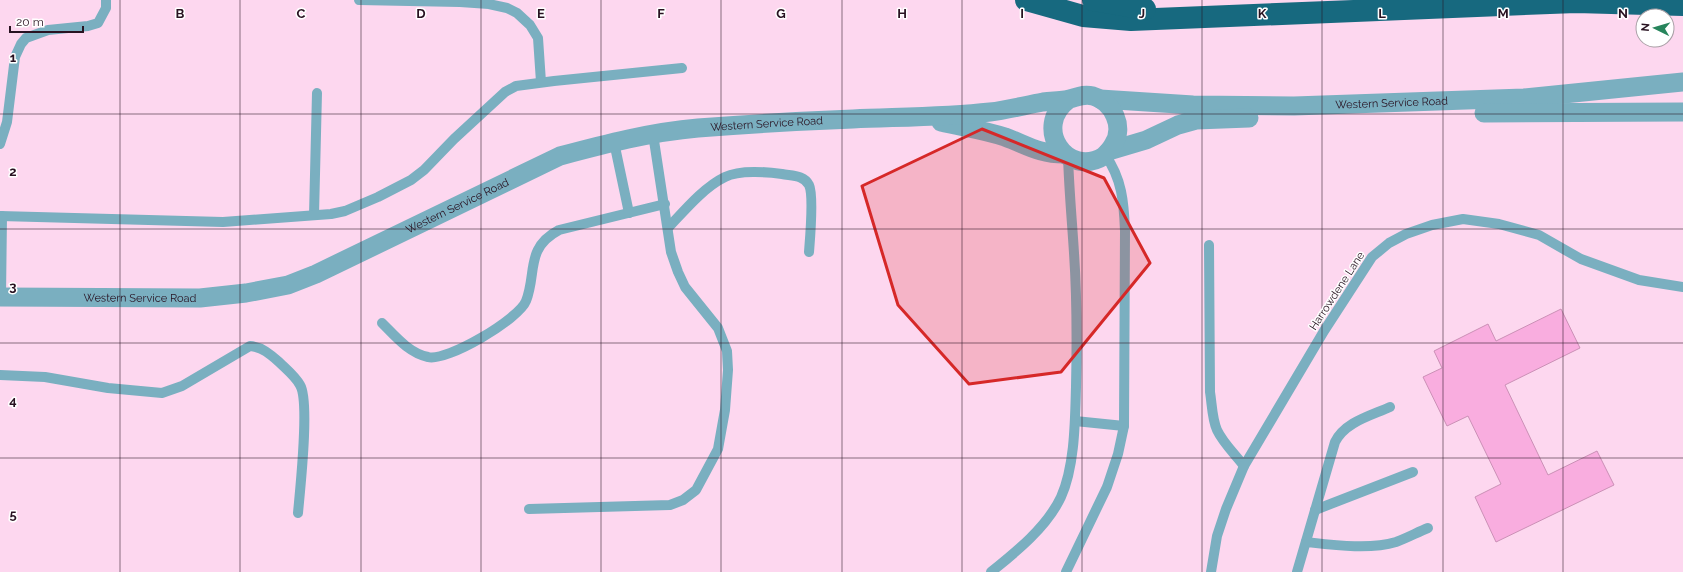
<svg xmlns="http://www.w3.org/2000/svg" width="1683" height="572" viewBox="0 0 1683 572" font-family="Raleway,sans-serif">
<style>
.building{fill:#f9addf;stroke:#cb90b6}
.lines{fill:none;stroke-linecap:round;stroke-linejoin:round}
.service{stroke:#7aafc0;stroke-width:10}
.minor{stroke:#7aafc0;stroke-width:19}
.motorway{stroke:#17697f;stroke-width:22}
.marked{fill:#d62828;fill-opacity:0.2;stroke:#d62828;stroke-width:3;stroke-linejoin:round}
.grid{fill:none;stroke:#281221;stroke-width:1;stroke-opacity:0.55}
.labels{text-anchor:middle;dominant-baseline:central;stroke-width:3;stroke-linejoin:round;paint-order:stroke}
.street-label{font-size:11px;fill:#281221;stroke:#fff}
.grid-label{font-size:13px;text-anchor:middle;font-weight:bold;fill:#281221;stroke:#fff;stroke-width:3;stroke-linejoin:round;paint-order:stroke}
</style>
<rect width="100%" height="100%" fill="#fdd7ef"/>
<polygon class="building" points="1561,309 1580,348 1505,385 1548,475 1597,451 1614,485 1496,542 1475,497 1501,484 1468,416 1447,426 1423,377 1442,368 1434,351 1488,324 1496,341"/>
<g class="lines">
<g class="service">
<polyline points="359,0 460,2 489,4 507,8 517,13 530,25 538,38 541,82"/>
<polyline points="614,142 629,213"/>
<polyline points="0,144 7,122 15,57 21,44 26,38 48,30 88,26 98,23 106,8 106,0"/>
<polyline points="314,215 317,93"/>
<polyline points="0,216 223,222 331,214 345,211 378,197 411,180 424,170 454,139 505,92 516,86 554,81 682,68"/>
<path d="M668,228C684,211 704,187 725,177C739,170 767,172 782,174C792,176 804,175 809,185C814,195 810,239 809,252"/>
<path d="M1209,245L1210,392C1212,404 1212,419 1217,430C1223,443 1235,454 1244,466"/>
<polyline points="1,297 2,216"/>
<path d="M382,323C396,337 409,353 428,357C447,362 519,319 526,301C537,273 525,248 559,230L665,204"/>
<path d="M0,375L45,377L108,388L162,393L182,386L250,346C262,347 270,354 279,362C286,369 295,376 300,385C310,401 300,490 298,513"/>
<polyline points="1075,421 1124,426"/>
<polyline points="529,509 670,505 683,500 696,490 718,449 725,410 728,370 727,351 718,328 685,287 678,272 671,252 653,134"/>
<polyline points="1315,510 1413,472"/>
<path d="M1306,542C1333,545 1370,550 1396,542C1407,538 1418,532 1428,528"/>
<path d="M991,572C1016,552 1047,527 1061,497C1075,466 1075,420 1076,387C1077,342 1077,297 1074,253C1072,221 1069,189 1068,156"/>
<path d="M1066,572L1107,487L1118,454L1124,426L1125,231C1124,203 1122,178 1105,155"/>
<polyline points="1211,572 1217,536 1226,509 1244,466 1324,331 1372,257 1389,243 1406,234 1432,225 1463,219 1499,224 1539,235 1581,259 1639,280 1683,287"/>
<path d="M1297,572L1335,442C1345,422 1370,416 1390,407"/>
</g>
<g class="minor">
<path id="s1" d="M1100,99L1193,105L1294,106L1524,98L1683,82"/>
<polyline points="1484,113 1683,112"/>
<path d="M941,122C962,127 984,130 1005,137C1027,145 1039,154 1064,154"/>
<polyline points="1109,151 1146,140 1178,125 1196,120 1249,118"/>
<path id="s2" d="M0,297L200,298L246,293L288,285L316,274L560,156C605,144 651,132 698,128C749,124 801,121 853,119C899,117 945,117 990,112C1008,110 1026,105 1043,102C1051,101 1058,101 1065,100C1075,99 1081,93 1093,96C1113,102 1125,127 1113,145C1111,149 1107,153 1104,156C1067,179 1032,127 1068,100"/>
</g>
<g class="motorway">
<polyline points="1026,0 1083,16 1131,20 1576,2 1683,5"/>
<polyline points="1093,0 1145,9"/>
</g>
</g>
<path class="marked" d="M982,129L1104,178L1150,263L1061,372L969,384L898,305L862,186Z"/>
<path class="grid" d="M120,0V572M240,0V572M361,0V572M481,0V572M601,0V572M721,0V572M842,0V572M962,0V572M1082,0V572M1202,0V572M1322,0V572M1443,0V572M1563,0V572M0,114H1683M0,229H1683M0,343H1683M0,458H1683"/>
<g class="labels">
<g class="street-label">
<text stroke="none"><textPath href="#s1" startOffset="292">Western Service Road</textPath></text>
<text stroke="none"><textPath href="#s2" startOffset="800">Western Service Road</textPath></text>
<text stroke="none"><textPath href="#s2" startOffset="476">Western Service Road</textPath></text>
<text transform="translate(1337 291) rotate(-57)">Harrowdene Lane</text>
<text stroke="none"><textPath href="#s2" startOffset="140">Western Service Road</textPath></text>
</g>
</g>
<g class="grid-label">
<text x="180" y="18">B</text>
<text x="301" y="18">C</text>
<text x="421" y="18">D</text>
<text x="541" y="18">E</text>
<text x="661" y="18">F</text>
<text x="781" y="18">G</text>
<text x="902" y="18">H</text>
<text x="1022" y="18">I</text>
<text x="1142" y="18">J</text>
<text x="1262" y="18">K</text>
<text x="1382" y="18">L</text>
<text x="1503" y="18">M</text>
<text x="1623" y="18">N</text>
<text x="13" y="62">1</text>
<text x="13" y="176">2</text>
<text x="13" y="291">3</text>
<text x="13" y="405">4</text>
<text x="13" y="519">5</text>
</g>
<g transform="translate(1655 28) rotate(275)"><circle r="19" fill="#ffffff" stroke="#a9a0a6"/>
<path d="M0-3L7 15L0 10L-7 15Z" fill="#27855c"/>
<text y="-6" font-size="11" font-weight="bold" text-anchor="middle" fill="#281221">N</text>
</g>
<path d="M10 26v6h73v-6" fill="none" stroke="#281221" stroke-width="2"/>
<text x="16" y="26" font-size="12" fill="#281221" stroke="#ffffff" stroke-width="3" paint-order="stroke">20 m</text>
</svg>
